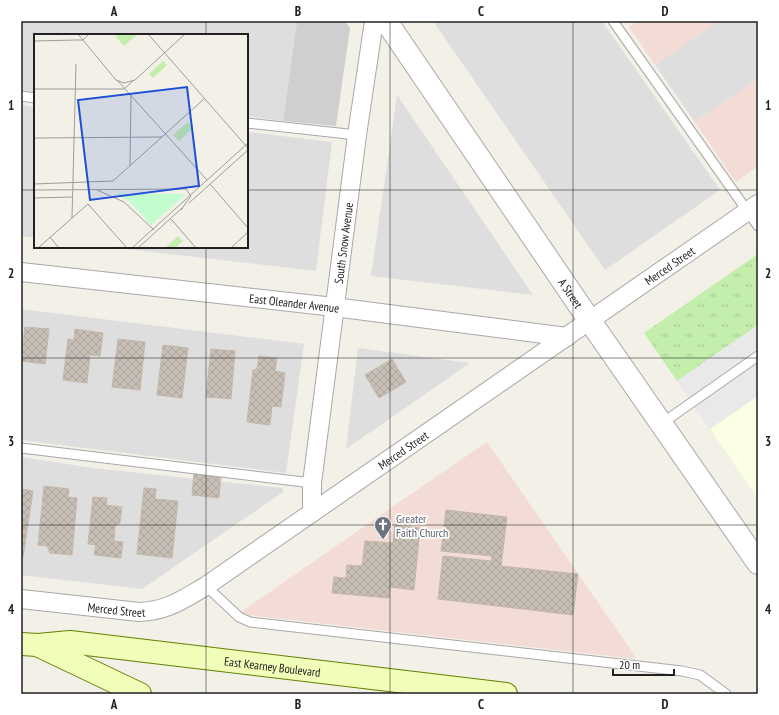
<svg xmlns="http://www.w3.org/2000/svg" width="779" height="715" viewBox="0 0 779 715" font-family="'PT Sans Narrow',sans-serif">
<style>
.residential{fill:#dfdede}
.commercial{fill:#f3dbd6}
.education{fill:#fbffe3}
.religious{fill:#cfcfcf}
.grass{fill:url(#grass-tufts)}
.parking{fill:#e9e9e9}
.building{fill:url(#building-cross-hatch);stroke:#c5b8a8}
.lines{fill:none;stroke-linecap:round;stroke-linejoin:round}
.service-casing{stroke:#a8a8a8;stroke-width:11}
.minor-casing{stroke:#a8a8a8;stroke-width:20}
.tertiary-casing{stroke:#a8a8a8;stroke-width:24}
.secondary-casing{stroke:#628000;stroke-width:24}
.service{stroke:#fff;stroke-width:9}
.minor{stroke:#fff;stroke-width:18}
.tertiary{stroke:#fff;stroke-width:22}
.secondary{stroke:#f1feba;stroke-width:22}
.grid{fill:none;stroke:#212121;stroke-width:1;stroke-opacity:0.55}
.labels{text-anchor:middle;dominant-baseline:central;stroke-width:3.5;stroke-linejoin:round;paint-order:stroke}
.street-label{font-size:12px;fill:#212121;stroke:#fff}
.worship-label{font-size:12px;fill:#5b616d;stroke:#fff;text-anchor:start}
.inset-road{fill:none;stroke:#9e9d98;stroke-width:1}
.view{fill:#1d4ed8;fill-opacity:0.15;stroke:#1d4ed8;stroke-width:2}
.inset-edge{fill:none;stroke:#212121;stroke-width:2}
.neatline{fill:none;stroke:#212121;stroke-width:1.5}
.grid-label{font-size:13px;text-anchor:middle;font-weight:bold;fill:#212121}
</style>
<defs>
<pattern id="grass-tufts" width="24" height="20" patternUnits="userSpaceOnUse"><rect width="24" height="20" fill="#c3eeab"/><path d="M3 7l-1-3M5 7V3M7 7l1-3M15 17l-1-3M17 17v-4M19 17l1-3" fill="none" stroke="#a7cc93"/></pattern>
<pattern id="building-cross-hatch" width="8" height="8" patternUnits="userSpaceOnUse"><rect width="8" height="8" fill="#c7bfb6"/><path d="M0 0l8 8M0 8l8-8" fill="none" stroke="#aba49c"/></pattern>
</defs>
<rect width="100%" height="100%" fill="#f2f0e7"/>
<g class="residential">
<polygon points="21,21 297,21 283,121 247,116 247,35 35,35 35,92 21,90"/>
<polygon points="433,21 602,21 720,190 605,270"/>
<polygon points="719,21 758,21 758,79 695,122 655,65"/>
<polygon points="397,95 444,164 533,295 371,276"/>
<polygon points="21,105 35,107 35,238 21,236"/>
<polygon points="247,132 332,142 316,271 109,247 247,247"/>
<polygon points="21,309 304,344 286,473 21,440"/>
<polygon points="358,348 470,363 346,449"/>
<polygon points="21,457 93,468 283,488 283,492 142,589 21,575"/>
</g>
<g class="commercial">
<polygon points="637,21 719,21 655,65 629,27"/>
<polygon points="758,79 758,166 736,182 695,122"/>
<polygon points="487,442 637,659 238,614 401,501"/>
</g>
<polygon class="education" points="758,396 758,499 710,429"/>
<polygon class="religious" points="297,21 345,21 350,28 336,126 283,121"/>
<polygon class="grass" points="758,254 758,325 677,381 644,333"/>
<polygon class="parking" points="758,325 758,396 710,429 677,381"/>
<g class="building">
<polygon points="25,327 49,329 45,364 21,361"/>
<polygon points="75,329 103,333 100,356 90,355 87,383 63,380 68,339 74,340"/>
<polygon points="118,339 145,342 140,390 112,387"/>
<polygon points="163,345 188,348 182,398 157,395"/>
<polygon points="211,349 235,351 231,399 206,397"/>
<polygon points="259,356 277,358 275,371 285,373 281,407 272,406 270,425 247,422 253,370 257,369"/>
<polygon points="392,359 406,382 379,398 365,375"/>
<polygon points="194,472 221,476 219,498 192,495"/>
<polygon points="44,486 69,489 68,497 77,498 72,555 50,553 47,546 38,545"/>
<polygon points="144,488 156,489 155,499 178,501 172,558 137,554"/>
<polygon points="21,489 33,491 23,557 21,556"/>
<polygon points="93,497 107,498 106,505 122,507 120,523 115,526 114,541 123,542 121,558 94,555 96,545 88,544"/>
<polygon points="446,510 507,517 501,566 578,574 573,615 438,599 443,556 491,561 492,556 441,551"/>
<polygon points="395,525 420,528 414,590 390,587 389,598 332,593 334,577 346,578 347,565 362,566 365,541 393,543"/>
</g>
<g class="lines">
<defs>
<g id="service">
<polyline points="613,21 758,226"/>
<polyline points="21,96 35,98"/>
<polyline points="247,123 357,135"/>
<polyline points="661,424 758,356"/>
<polyline points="21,448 312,483"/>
<polyline points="206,586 239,617 250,622 682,671 700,675 726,694"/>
</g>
<g id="minor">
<path id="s1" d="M21,272L334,307L567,337"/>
<path id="s2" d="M312,513V483L357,135L374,21"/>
<path id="s3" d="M21,599L139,612C167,611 182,600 206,586L758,204"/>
</g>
<g id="tertiary">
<path id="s4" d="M386,21L590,321L758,563"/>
</g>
<g id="secondary">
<path id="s5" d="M21,644L38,645L70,642L506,694"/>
<polyline points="39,646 140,694"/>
</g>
</defs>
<use href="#service" class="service-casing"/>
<use href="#minor" class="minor-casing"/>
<use href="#tertiary" class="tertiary-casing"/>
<use href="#secondary" class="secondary-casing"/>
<use href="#service" class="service"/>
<use href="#minor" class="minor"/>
<use href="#tertiary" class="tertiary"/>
<use href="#secondary" class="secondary"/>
</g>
<path class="grid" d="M206,21V35M390,21V694M573,21V694M21,190H35M247,190H758M206,247V694M21,358H758M21,525H758"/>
<defs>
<symbol id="church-pin" viewBox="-11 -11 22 30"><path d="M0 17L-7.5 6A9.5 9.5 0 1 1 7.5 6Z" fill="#6b7280" stroke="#fff"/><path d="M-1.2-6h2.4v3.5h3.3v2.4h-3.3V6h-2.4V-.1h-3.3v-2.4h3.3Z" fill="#fff"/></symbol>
</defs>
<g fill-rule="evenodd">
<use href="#church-pin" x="373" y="515" width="20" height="27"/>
</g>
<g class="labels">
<g class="street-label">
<text stroke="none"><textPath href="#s2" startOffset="272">South Snow Avenue</textPath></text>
<text stroke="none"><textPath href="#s3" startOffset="755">Merced Street</textPath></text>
<text stroke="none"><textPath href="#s4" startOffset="329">A Street</textPath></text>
<text stroke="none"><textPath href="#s1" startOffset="275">East Oleander Avenue</textPath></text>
<text stroke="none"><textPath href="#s3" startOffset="431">Merced Street</textPath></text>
<text stroke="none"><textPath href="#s3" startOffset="96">Merced Street</textPath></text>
<text stroke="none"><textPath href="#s5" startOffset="253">East Kearney Boulevard</textPath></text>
</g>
<g class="worship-label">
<text x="396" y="518">Greater<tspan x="396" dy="14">Faith Church</tspan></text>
</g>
</g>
<g transform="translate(34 34)">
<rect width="214" height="214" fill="#f2f0e7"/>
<path d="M84,0H104L90,12L82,3ZM129,27L133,31L119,44L115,40ZM154,88L159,94L145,107L139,101ZM144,202L149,207L141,214H131Z" fill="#c3eeab"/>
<path d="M81,159L96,160H152L117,191L96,168Z" fill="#c3fdcf"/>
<path class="inset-road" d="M44,0L82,46L90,49L101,46L151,0M114,0L213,113M0,7L42,6H49L55,0M83,46L173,146M0,55H90L99,47M0,104L128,103M96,132L97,60M0,150L79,147L170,65M176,150L214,194M150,154L165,152M0,156L152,155L157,162L147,176M63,156L90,168L120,196M0,164L39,163M155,169L214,116M38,184L42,30M137,185L162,214M16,203L25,214M4,214L54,170L93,214M98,214L214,109M104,214L148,174M197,214L214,198"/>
<path class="view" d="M153,53L165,152L56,166L44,66Z"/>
<rect width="214" height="214" class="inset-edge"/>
</g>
<rect width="779" height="715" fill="none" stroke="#ffffff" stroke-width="44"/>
<path d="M613 669v6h61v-6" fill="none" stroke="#212121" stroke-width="2"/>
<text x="619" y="669" font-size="12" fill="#212121" stroke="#ffffff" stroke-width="3" paint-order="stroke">20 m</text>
<rect x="22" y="22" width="735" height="671" class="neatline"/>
<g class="grid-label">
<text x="114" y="16">A</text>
<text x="298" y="16">B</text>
<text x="481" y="16">C</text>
<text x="665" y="16">D</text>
<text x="11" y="110">1</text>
<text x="768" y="110">1</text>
<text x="11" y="278">2</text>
<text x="768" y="278">2</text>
<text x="11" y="446">3</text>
<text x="768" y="446">3</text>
<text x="11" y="614">4</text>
<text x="768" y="614">4</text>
<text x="114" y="709">A</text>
<text x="298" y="709">B</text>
<text x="481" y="709">C</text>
<text x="665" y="709">D</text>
</g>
</svg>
